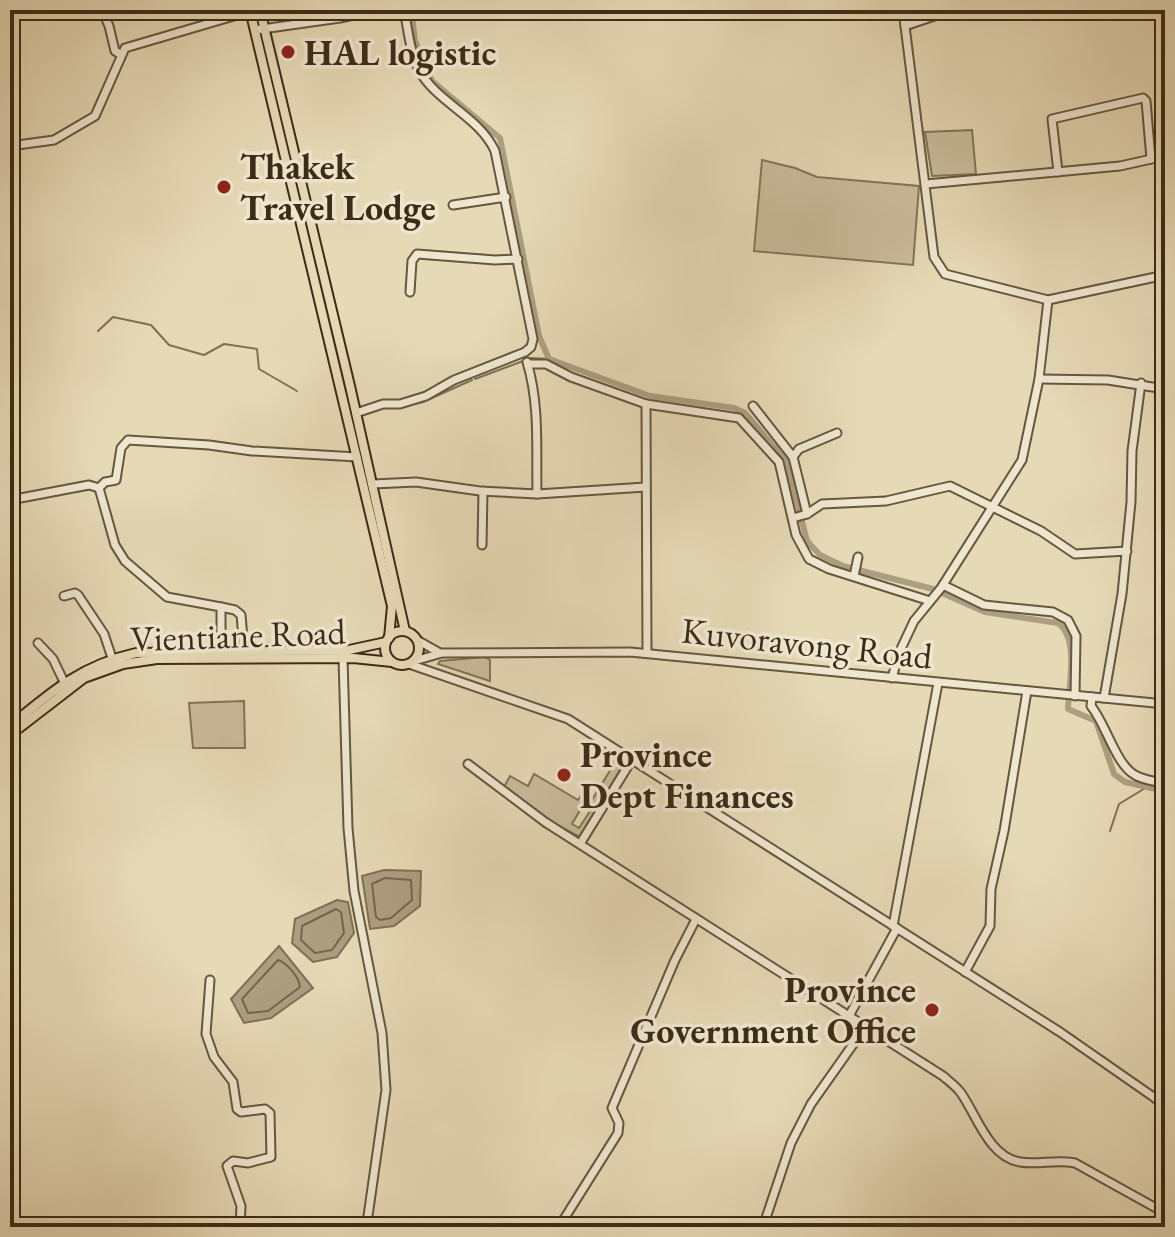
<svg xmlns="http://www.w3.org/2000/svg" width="1175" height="1237" viewBox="0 0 1175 1237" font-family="'EB Garamond',serif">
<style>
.green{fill:#c9bc9b;stroke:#827458;stroke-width:2}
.water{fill:#ac9e80;stroke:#7f7056;stroke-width:2}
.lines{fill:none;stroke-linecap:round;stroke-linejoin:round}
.shore{stroke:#74654b;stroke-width:2}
.stream{stroke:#7f7056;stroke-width:2}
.canal{stroke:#ac9e80;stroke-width:6}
.minor-casing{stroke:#66573e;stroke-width:11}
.major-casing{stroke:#3c2c16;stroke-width:12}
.minor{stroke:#efe6d0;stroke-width:7}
.major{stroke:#e6d9b6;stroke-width:8}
.poi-dot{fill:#8f2418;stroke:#efe6d0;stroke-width:3}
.labels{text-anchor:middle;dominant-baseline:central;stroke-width:7;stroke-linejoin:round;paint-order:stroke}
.poi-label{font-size:36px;font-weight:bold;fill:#3c2c16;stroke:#efe6d0;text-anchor:start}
.street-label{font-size:36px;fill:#3c2c16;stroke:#efe6d0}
</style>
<rect width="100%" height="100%" fill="#e6d9b6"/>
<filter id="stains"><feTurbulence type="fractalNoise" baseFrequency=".0025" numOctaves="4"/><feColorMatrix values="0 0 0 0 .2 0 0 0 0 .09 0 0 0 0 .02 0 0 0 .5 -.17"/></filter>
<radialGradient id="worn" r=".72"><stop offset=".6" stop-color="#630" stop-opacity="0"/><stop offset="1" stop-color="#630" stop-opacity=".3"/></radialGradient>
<g class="green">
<polygon points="972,130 976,174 932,176 925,132"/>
<polygon points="762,160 795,168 817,177 919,186 913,265 754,251"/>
<polygon points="485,657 490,660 490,681 438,664 440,661"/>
<polygon points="244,701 245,748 193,748 189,703"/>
<polygon points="613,752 626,760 580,837 547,820 504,787 510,776 528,786 534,774 578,800 581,796 586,800 572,824 579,828 594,805 590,803 614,764 607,760"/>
</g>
<g class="water">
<polygon points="384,870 421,871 420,906 394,926 370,929 362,876"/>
<polygon points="337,900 348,902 354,933 337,957 313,962 292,943 295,919"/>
<polygon points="279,946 313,988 271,1018 244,1023 231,999"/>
</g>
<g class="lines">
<g class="shore">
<polygon points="385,878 411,880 412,900 391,918 380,920 376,917 372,884"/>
<polygon points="336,909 341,912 344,933 332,950 315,953 301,940 302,926"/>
<path d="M278,960C287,963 299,977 300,987L268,1011L248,1013L242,999Z"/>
</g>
<g class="stream">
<polyline points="98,331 113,317 151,325 169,345 204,355 224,344 257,349 259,369 297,391"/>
<polyline points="475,379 531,358 549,359"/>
<polyline points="401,407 423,402 472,380"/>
<polyline points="1110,831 1119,804 1147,787"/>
</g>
<path class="canal" d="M412,16L415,41L432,81L500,138L539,336L549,359L650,396L734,408L745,413L787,462L807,541L820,555L843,566L933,589L985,612L1058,623C1079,638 1069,684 1068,709L1096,721L1114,774L1125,782L1165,791"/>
<defs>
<g id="minor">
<polyline points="102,10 109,26 115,51 120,54"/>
<polyline points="903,10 934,257 945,274 1048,300 1165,275"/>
<polyline points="905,26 952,10"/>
<polyline points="255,30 340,18 377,10"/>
<polyline points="10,146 54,140 95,116 125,48 251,11"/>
<polyline points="1058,172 1052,119 1143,98 1146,101 1151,159"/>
<polyline points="926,184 1120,166 1165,156"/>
<polyline points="453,205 506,197"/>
<polyline points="410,292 412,261 417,254 495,260 518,259"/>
<path d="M527,362C540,405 536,450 537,494"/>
<polyline points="528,364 546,364 571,377 646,404 739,418 779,462 796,535 809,559 829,569 930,601"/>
<polyline points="1039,379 1108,380 1165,389"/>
<polyline points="646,404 647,653"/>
<polyline points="753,406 793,457 807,514"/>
<path d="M356,413L383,404H400L426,396L454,380L525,352L531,347L533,339L495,151C479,116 437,103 419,70C410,53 408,29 404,10"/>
<polyline points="793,457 799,449 837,433"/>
<polyline points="373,484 416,482 480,491 537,494 646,487"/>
<polyline points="99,488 115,545 125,561 167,597 221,607 221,656"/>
<polyline points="10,500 89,485 99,488 105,482 116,480 121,448 128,440 209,445 252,451 357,457"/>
<polyline points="793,518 807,514 822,504 886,501 950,486 1041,531 1075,554 1127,551"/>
<polyline points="482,545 483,491"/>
<polyline points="854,576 858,557"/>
<polyline points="943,585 984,605 1053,612 1068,620 1076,636 1075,696"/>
<polyline points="64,596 75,593 78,595 104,634 112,658"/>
<polyline points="221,607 235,610 241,615 244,650"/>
<polyline points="417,640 440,653"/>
<polyline points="38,643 53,659 64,682"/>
<polyline points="343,658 348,828 354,891 382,1033 386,1090 368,1216 364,1227"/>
<polyline points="414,661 442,653 630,652 1165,704"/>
<polyline points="409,664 568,719 1060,1032 1165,1105"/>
<polyline points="892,678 899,653 914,621 941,588 1022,460 1039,379 1048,300"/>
<path d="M1092,697L1091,706C1106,724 1116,765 1135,775C1143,780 1155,781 1165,784"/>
<polyline points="1104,698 1122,594 1131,502 1132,451 1141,383"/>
<path d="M468,764L545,822L943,1076C950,1082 957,1087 961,1093C977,1116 989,1157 1020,1162C1038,1165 1056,1159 1075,1163L1165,1213"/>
<polyline points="580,844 633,758"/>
<polyline points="893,926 938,683"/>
<polyline points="965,972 990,926 991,889 1004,831 1027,691"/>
<polyline points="210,980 206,1034 214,1057 233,1082 237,1109 241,1112 265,1109 270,1113 271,1157 248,1163 233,1161 227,1166 241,1206 240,1227"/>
<polyline points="849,1016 897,928"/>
<polyline points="1156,1099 1165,1086"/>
<polyline points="559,1227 618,1133 619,1123 612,1108 675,960 696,919"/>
<polyline points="763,1227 791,1143 811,1104 866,1026"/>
</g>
<g id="major">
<polyline points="250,10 392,606 389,638"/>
<polyline points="260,10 350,386 405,631"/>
<circle cx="402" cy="648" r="17"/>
<path d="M10,726C52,691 82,665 136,653L349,650L386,642"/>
<polyline points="10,735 84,678 123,664 157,659 353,658 392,662"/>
</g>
</defs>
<use href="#minor" class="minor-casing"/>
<use href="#major" class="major-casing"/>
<use href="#minor" class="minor"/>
<use href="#major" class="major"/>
</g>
<g class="poi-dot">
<circle cx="288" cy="52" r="8"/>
<circle cx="224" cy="187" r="8"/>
<circle cx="564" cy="775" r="8"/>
<circle cx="932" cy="1010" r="8"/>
</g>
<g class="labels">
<g class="poi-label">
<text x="304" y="52">HAL logistic</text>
<text x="240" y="166">Thakek<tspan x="240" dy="41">Travel Lodge</tspan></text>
<text x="580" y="754">Province<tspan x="580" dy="41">Dept Finances</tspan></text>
<text x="916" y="989" text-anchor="end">Province<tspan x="916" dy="41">Government Office</tspan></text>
</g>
<g class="street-label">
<text transform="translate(238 635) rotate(-2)">Vientiane Road</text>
<text transform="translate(807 643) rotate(6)">Kuvoravong Road</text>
</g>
</g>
<rect width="1175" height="1237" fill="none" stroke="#e6d9b6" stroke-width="40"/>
<rect x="12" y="12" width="1151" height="1213" fill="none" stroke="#3c2c16" stroke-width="4"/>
<rect x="20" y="20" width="1135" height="1197" fill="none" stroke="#3c2c16" stroke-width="2"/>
<rect width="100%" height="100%" filter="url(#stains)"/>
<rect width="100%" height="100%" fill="url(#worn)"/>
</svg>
